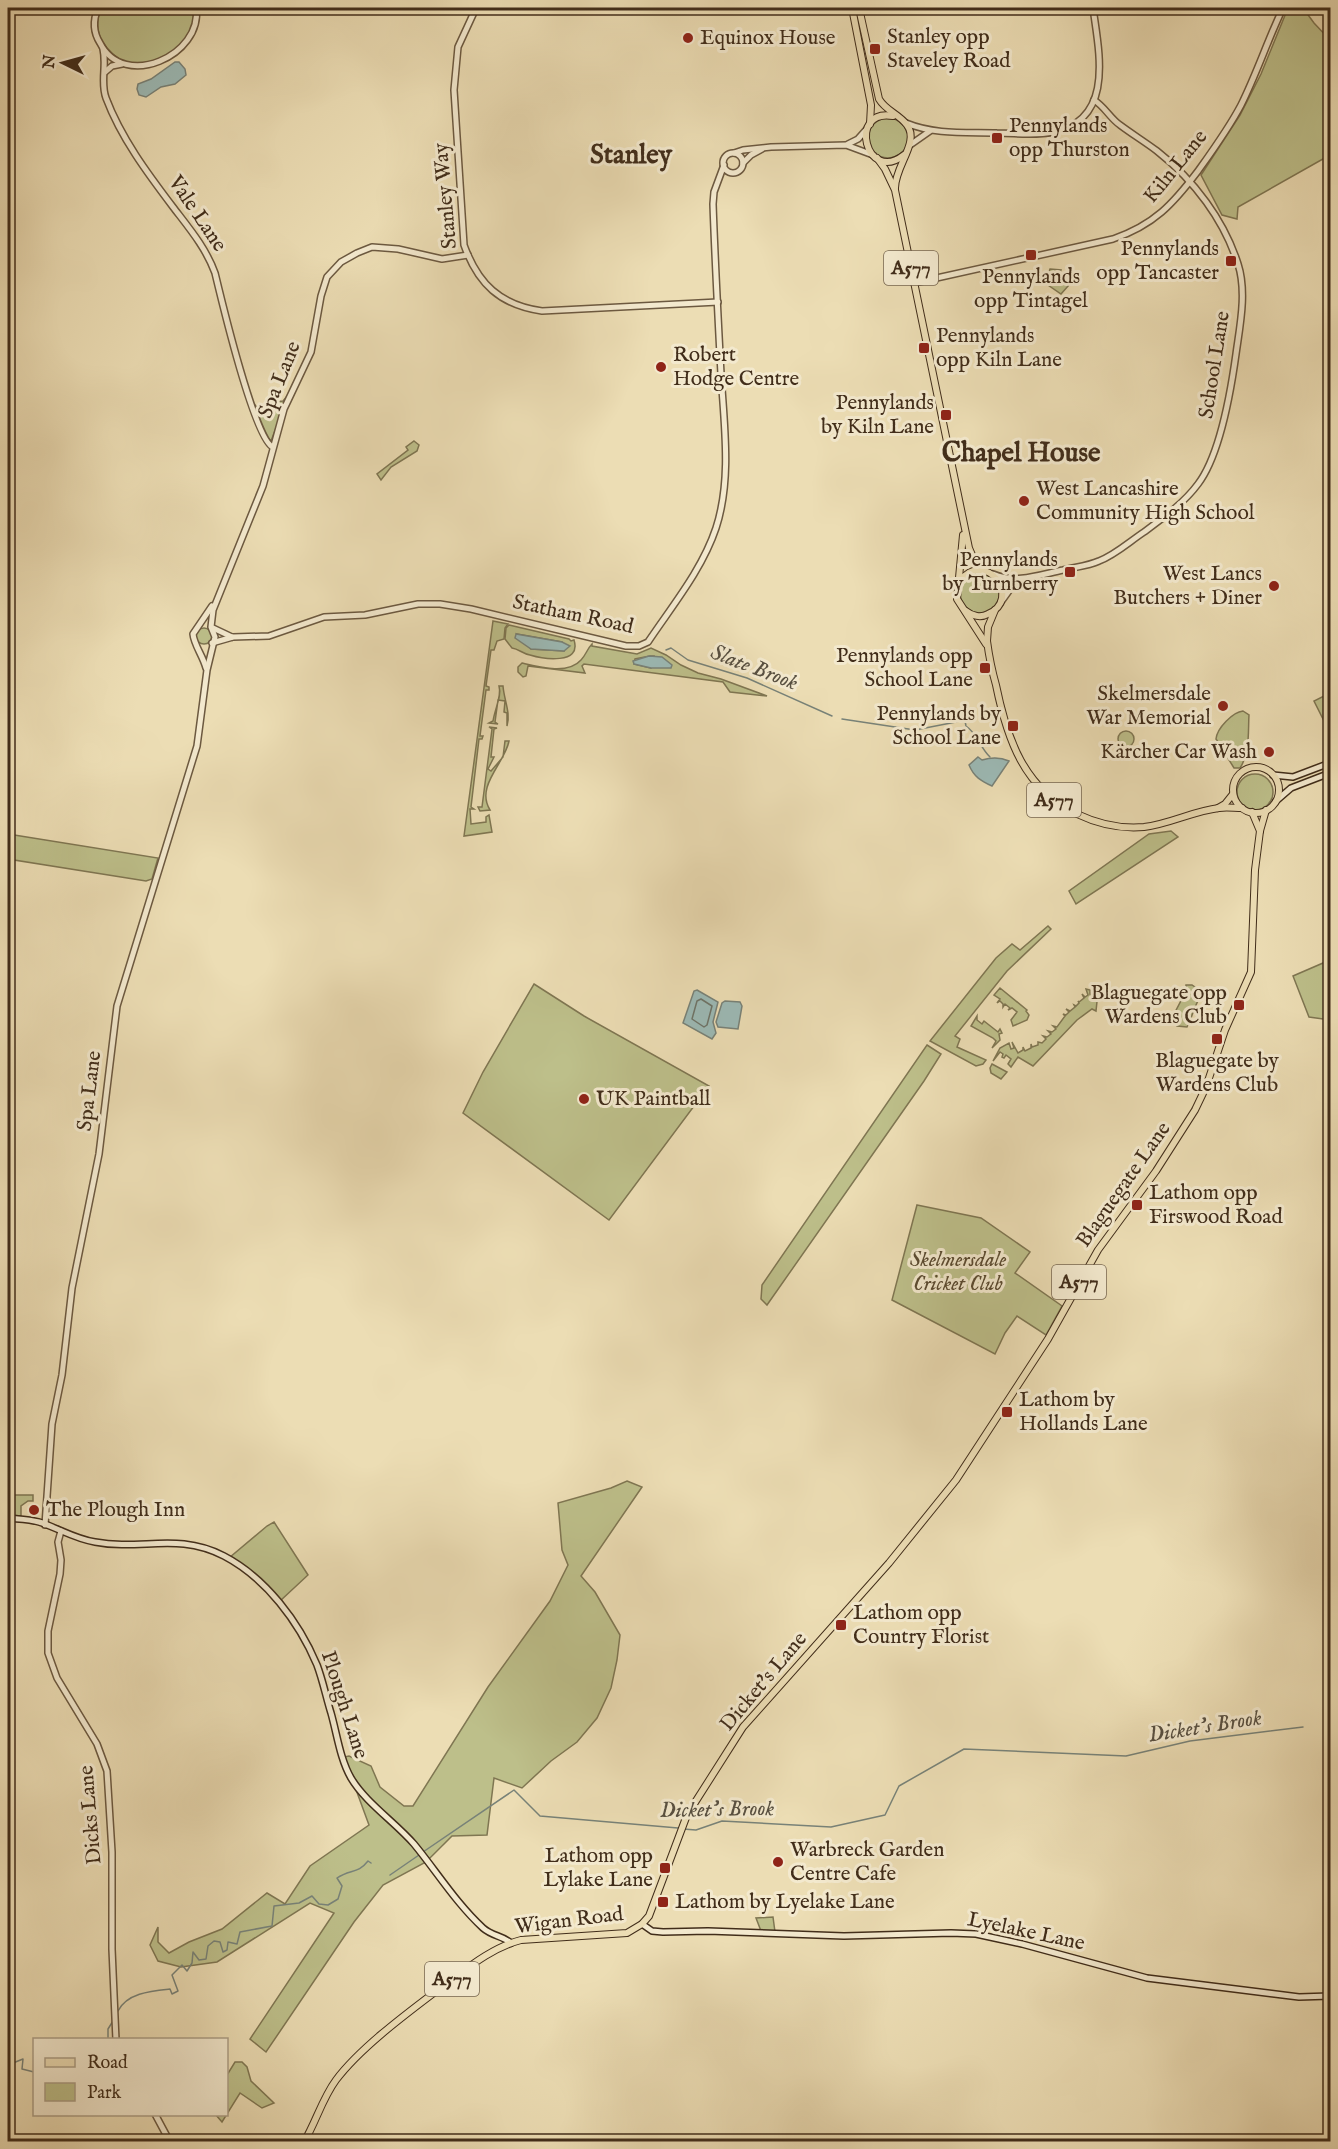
<svg xmlns="http://www.w3.org/2000/svg" width="1338" height="2149" viewBox="0 0 1338 2149" font-family="'IM FELL English',serif">
<style>
.green{fill:#bdbf8a;stroke:#7f7652;stroke-width:1.5;fill-rule:evenodd}
.water{fill:#9cbab6;stroke:#788278;stroke-width:1.5}
.lines{fill:none;stroke-linecap:round;stroke-linejoin:round}
.shore{stroke:#6e7468;stroke-width:1.5}
.stream{stroke:#788278;stroke-width:1.5}
.tertiary-casing{stroke:#6c5940;stroke-width:8}
.secondary-casing{stroke:#412d1a;stroke-width:8}
.primary-casing{stroke:#412d1a;stroke-width:8}
.tertiary{stroke:#f3e9ce;stroke-width:5}
.secondary{stroke:#f3e9ce;stroke-width:5}
.primary{stroke:#ecddb4;stroke-width:6}
.poi-dot{fill:#8f2418;stroke:#f3e9ce;stroke-width:2}
.labels{text-anchor:middle;dominant-baseline:central;stroke-width:6;stroke-linejoin:round;paint-order:stroke}
.shield{fill:#f3e9ce;stroke:#766550;stroke-width:1.5}
.shield-label{font-size:20px;font-weight:bold;fill:#412d1a}
.poi-label{font-size:21px;fill:#412d1a;stroke:#f3e9ce;text-anchor:start}
.street-label{font-size:21px;fill:#412d1a;stroke:#f3e9ce}
.park-label{font-size:21px;font-style:italic;fill:#5a4a30;stroke:#f3e9ce}
.water-label{font-size:22px;font-style:italic;fill:#585041;stroke:#f3e9ce}
.district-label{font-size:27px;font-weight:bold;fill:#412d1a;stroke:#f3e9ce}
</style>
<rect width="100%" height="100%" fill="#ecddb4"/>
<filter id="stains"><feTurbulence type="fractalNoise" baseFrequency=".00333" numOctaves="4"/><feColorMatrix values="0 0 0 0 .2 0 0 0 0 .09 0 0 0 0 .02 0 0 0 .5 -.17"/></filter>
<radialGradient id="worn" r=".72"><stop offset=".6" stop-color="#630" stop-opacity="0"/><stop offset="1" stop-color="#630" stop-opacity=".3"/></radialGradient>
<g class="green">
<path d="M101,8H193C194,17 194,26 189,35C179,52 148,68 128,63C118,60 112,54 106,47C96,35 96,21 101,8Z"/>
<polygon points="1288,8 1303,8 1314,23 1330,40 1330,155 1238,207 1237,219 1222,215 1201,175 1240,115 1261,74"/>
<circle cx="888" cy="138" r="20"/>
<polygon points="1050,269 1061,270 1058,279 1069,285 1061,294 1045,283"/>
<polygon points="289,394 271,441 261,430 255,405 262,411 270,408 275,402 283,401"/>
<polygon points="414,441 419,445 417,451 391,467 381,480 377,474 408,450 406,447"/>
<circle cx="980" cy="593" r="20"/>
<polygon points="493,621 508,624 505,628 504,639 497,641 494,650 491,650 486,686 489,687 489,690 486,690 480,736 483,736 482,739 479,739 471,807 474,809 470,809 471,824 486,822 486,817 489,815 492,832 464,836"/>
<path d="M509,625L569,639L571,641L574,640C582,665 543,659 530,655C523,654 519,649 512,648L505,639L506,628ZM517,634L562,642L564,651L531,649Z"/>
<circle cx="204" cy="636" r="8"/>
<path d="M592,644V646L637,654L651,648L666,655L681,665L698,673L721,679L767,696L730,692L723,682L584,664L582,666L585,673L528,666L526,676L523,677L518,672V667L522,663C539,667 568,675 581,660C586,655 587,649 592,644ZM650,656H654L651,668L634,664L635,659Z"/>
<path d="M499,686H503C504,700 511,713 507,726V713L504,712L505,701L498,700L495,722L498,724L489,723L493,721C495,708 502,696 499,686Z"/>
<polygon points="1330,693 1330,733 1314,701"/>
<path d="M1243,711L1249,715C1248,733 1250,753 1240,768H1234L1216,739C1217,728 1233,712 1243,711Z"/>
<path d="M489,727L497,728L494,729L491,757H494L488,769L491,771L503,757L505,741H509C505,763 475,786 490,810L480,811L478,807H482L492,729Z"/>
<circle cx="1126" cy="739" r="8"/>
<circle cx="1255" cy="792" r="18"/>
<polygon points="1171,831 1178,837 1076,904 1069,891 1149,834"/>
<polygon points="8,834 158,858 152,879 146,881 8,859"/>
<polygon points="1048,926 1051,929 1007,971 955,1036 960,1039 957,1047 986,1060 983,1064 976,1066 930,1041 996,958 1012,944 1020,950"/>
<polygon points="1330,960 1330,1020 1309,1017 1293,976"/>
<polygon points="534,984 584,1016 709,1086 609,1220 463,1113 483,1072"/>
<path d="M1186,985H1192L1202,992L1201,996C1194,1005 1193,1016 1187,1027L1177,1026L1173,1016L1186,991Z"/>
<polygon points="1000,988 1027,1010 1026,1011 1029,1015 1027,1020 1013,1026 1011,1020 1017,1012 1012,1008 1008,1010 1010,1008 1005,1004 1003,1007 1003,1004 1000,1001 997,1003 1000,999 994,995"/>
<polygon points="1086,989 1090,990 1090,994 1096,995 1098,992 1096,1011 1092,1009 1077,1020 1033,1066 1018,1057 1011,1067 1008,1064 1011,1059 1006,1055 1004,1058 1002,1057 1003,1054 1000,1052 993,1061 1000,1048 1009,1043 1011,1049 1014,1048 1012,1042 1018,1053 1023,1050 1023,1047 1025,1051 1031,1048 1031,1044 1032,1047 1038,1045 1038,1042 1042,1043 1046,1039 1043,1036 1047,1037 1051,1034 1048,1031 1052,1032 1056,1029 1053,1026 1057,1027 1065,1016 1063,1014 1066,1015 1069,1012 1066,1009 1070,1011 1075,1007 1074,1005 1076,1006 1079,1003 1078,1001 1079,1002 1084,998 1082,994 1085,997 1088,995"/>
<polygon points="977,1016 977,1020 982,1024 984,1021 998,1032 1000,1029 1002,1033 999,1034 1000,1040 992,1048 996,1041 993,1038 971,1026"/>
<polygon points="927,1045 941,1054 924,1081 767,1305 761,1299 762,1285"/>
<polygon points="992,1064 1007,1072 1001,1079 991,1073 990,1068"/>
<polygon points="917,1205 981,1218 1030,1252 1015,1273 1062,1306 1046,1335 1017,1316 1005,1333 995,1354 892,1300"/>
<polygon points="627,1481 642,1487 581,1576 595,1592 620,1635 617,1660 611,1688 597,1718 577,1742 551,1761 522,1788 494,1778 487,1835 452,1836 426,1862 383,1885 354,1922 266,2052 250,2039 334,1913 310,1903 217,1962 181,1967 158,1961 150,1945 158,1927 158,1942 169,1953 189,1942 222,1929 267,1893 285,1904 310,1866 369,1825 344,1757 349,1756 371,1766 380,1787 404,1806 413,1806 488,1687 550,1601 568,1565 562,1550 558,1503 611,1488"/>
<polygon points="8,1495 33,1495 33,1501 28,1501 21,1506 21,1516 8,1515"/>
<polygon points="274,1522 308,1575 280,1601 229,1558 267,1526"/>
<polygon points="773,1917 775,1932 761,1931 756,1918"/>
<polygon points="235,2062 242,2062 247,2067 251,2081 274,2103 262,2108 240,2093 222,2122 216,2115 226,2114 227,2075"/>
</g>
<g class="water">
<polygon points="175,62 179,62 185,69 186,75 175,84 161,87 146,97 139,95 137,89 138,84 151,79"/>
<polygon points="516,634 562,642 570,646 564,651 531,649 515,638"/>
<polygon points="649,656 662,657 672,665 671,668 651,668 634,664 633,661"/>
<path d="M978,757L982,760C992,757 1000,757 1009,761L992,786C981,781 974,777 969,765Z"/>
<polygon points="697,990 718,1002 713,1022 716,1033 712,1039 683,1023 694,991"/>
<polygon points="725,1001 740,1002 742,1006 738,1029 718,1027 716,1022 722,1003"/>
</g>
<g class="lines">
<polygon class="shore" points="701,999 712,1006 707,1025 704,1027 692,1019 697,1001"/>
<g class="stream">
<polyline points="666,650 671,648 688,660 747,678 832,716"/>
<polyline points="842,719 915,730 956,722 961,719"/>
<path d="M960,720L965,721L966,726C978,734 980,748 990,757"/>
<polyline points="683,1829 696,1830 722,1821 831,1827 885,1815 899,1786 964,1749 1126,1756 1190,1741 1303,1727"/>
<polyline points="423,1852 514,1790 540,1816 678,1828"/>
<polyline points="390,1875 419,1855"/>
<path d="M118,2011C127,1993 151,1991 170,1989L172,1994L178,1991L172,1975L182,1965L187,1971L192,1963L193,1952L199,1960L206,1959L208,1946L214,1941L220,1942L223,1952L227,1950L228,1942L237,1944L240,1932L272,1926L274,1906L299,1903L312,1896L319,1904L328,1905L338,1899L342,1886L337,1878C350,1869 358,1874 368,1861L371,1863"/>
<polyline points="108,2040 108,2029 113,2021"/>
<polyline points="8,2065 23,2059 22,2069 34,2072"/>
</g>
<defs>
<g id="tertiary">
<path d="M98,8C93,20 93,32 100,43C124,91 203,55 196,8"/>
<path d="M476,8L458,47L454,90L464,245C478,284 500,305 542,311L718,302"/>
<path d="M103,49C107,66 100,82 106,98C121,138 148,174 173,207C189,228 206,248 215,273C221,298 255,441 273,447"/>
<polyline points="105,72 112,66 122,64"/>
<path d="M906,123C935,135 967,132 997,133C1016,133 1035,136 1053,132C1115,120 1099,52 1093,8"/>
<polyline points="848,144 858,139 866,130"/>
<polyline points="910,145 930,131"/>
<polyline points="734,153 743,150 771,147 846,145 873,155"/>
<circle cx="733" cy="163" r="10"/>
<polyline points="743,163 751,155 762,149"/>
<path d="M914,283L1113,239C1154,225 1173,204 1198,171C1213,150 1229,128 1241,105C1257,73 1268,39 1283,8"/>
<path d="M993,574C1016,584 1039,575 1063,570C1075,567 1088,566 1099,561C1115,555 1129,542 1144,532C1163,518 1184,503 1198,484C1220,455 1231,390 1236,354C1240,325 1247,292 1238,264C1224,220 1194,180 1157,151C1145,142 1132,134 1120,125C1110,118 1105,107 1094,100"/>
<polyline points="1001,602 1011,588 1020,580"/>
<polyline points="213,628 232,637"/>
<path d="M212,643L233,637L269,636L324,617L365,615L418,604H440L471,609L626,646H639L648,642C672,606 702,570 716,528C732,479 724,424 721,374C718,317 715,261 713,204L714,192L724,165"/>
<path d="M206,668C203,656 194,645 193,634L212,606"/>
<polyline points="45,1525 52,1424 62,1375 72,1288 99,1154 117,1006 197,746 207,670 215,637 211,627 213,610 263,486 284,409 311,352 321,296 327,277 341,262 357,253 372,247 398,249 442,259 468,255"/>
<polyline points="61,1531 58,1542 61,1560 60,1574 48,1631 48,1653 57,1678 97,1744 107,1771 112,1852 112,1949 116,2040"/>
<polyline points="155,2114 170,2142"/>
</g>
<g id="secondary">
<polyline points="1273,775 1293,777 1330,763"/>
<polyline points="1276,801 1291,788 1330,773"/>
<path d="M8,1518C18,1519 29,1519 39,1522C58,1528 75,1539 95,1542C142,1551 177,1532 224,1556C266,1578 299,1622 317,1665C323,1681 326,1697 331,1713C337,1734 340,1759 351,1778C365,1802 396,1823 414,1844C437,1872 456,1903 483,1928C492,1936 503,1936 511,1943"/>
<polyline points="642,1924 652,1931 663,1932 708,1931 844,1936 951,1933 976,1934 1022,1944 1147,1978 1299,1997 1330,1996"/>
</g>
<g id="primary">
<polyline points="852,8 871,105 870,124"/>
<path d="M859,8L879,99C886,111 899,114 907,125C920,142 895,166 895,188"/>
<path d="M893,116C847,108 866,185 904,155"/>
<polyline points="877,158 885,169 895,190 969,548 975,562 985,571"/>
<polyline points="963,535 957,599 986,644"/>
<path d="M960,581C986,548 1023,599 988,614C981,618 972,616 966,611"/>
<path d="M995,610L988,627L987,641C989,656 992,671 996,685C1007,739 1024,789 1077,814C1098,824 1121,829 1144,827C1170,824 1193,811 1219,808C1226,807 1234,808 1242,808"/>
<circle cx="1256" cy="790" r="23"/>
<polyline points="1218,808 1225,804 1233,794"/>
<polyline points="1252,812 1260,831"/>
<path d="M304,2142C316,2122 322,2099 336,2080C360,2048 406,2014 439,1989C464,1971 490,1948 521,1940L627,1933L642,1924L649,1916L687,1815L743,1727L889,1563L956,1480L1048,1339L1098,1250L1156,1171L1195,1110L1206,1087L1225,1030L1251,972L1255,870L1260,831L1266,810"/>
</g>
</defs>
<use href="#tertiary" class="tertiary-casing"/>
<use href="#secondary" class="secondary-casing"/>
<use href="#primary" class="primary-casing"/>
<use href="#tertiary" class="tertiary"/>
<use href="#secondary" class="secondary"/>
<use href="#primary" class="primary"/>
</g>
<g class="poi-dot">
<circle cx="688" cy="38" r="6"/>
<rect x="869" y="43" width="12" height="12" rx="3"/>
<rect x="991" y="132" width="12" height="12" rx="3"/>
<rect x="1025" y="249" width="12" height="12" rx="3"/>
<rect x="1225" y="255" width="12" height="12" rx="3"/>
<rect x="918" y="342" width="12" height="12" rx="3"/>
<circle cx="661" cy="367" r="6"/>
<rect x="940" y="409" width="12" height="12" rx="3"/>
<circle cx="1024" cy="501" r="6"/>
<rect x="1064" y="566" width="12" height="12" rx="3"/>
<circle cx="1274" cy="586" r="6"/>
<rect x="979" y="662" width="12" height="12" rx="3"/>
<circle cx="1223" cy="706" r="6"/>
<rect x="1007" y="720" width="12" height="12" rx="3"/>
<circle cx="1269" cy="752" r="6"/>
<rect x="1233" y="999" width="12" height="12" rx="3"/>
<rect x="1211" y="1033" width="12" height="12" rx="3"/>
<circle cx="584" cy="1099" r="6"/>
<rect x="1131" y="1199" width="12" height="12" rx="3"/>
<rect x="1001" y="1406" width="12" height="12" rx="3"/>
<circle cx="34" cy="1510" r="6"/>
<rect x="835" y="1619" width="12" height="12" rx="3"/>
<circle cx="778" cy="1862" r="6"/>
<rect x="659" y="1862" width="12" height="12" rx="3"/>
<rect x="657" y="1896" width="12" height="12" rx="3"/>
</g>
<g class="labels">
<g class="shield">
<rect x="884" y="251" width="54" height="34" rx="4.5"/>
<rect x="1027" y="783" width="54" height="34" rx="4.5"/>
<rect x="1052" y="1265" width="54" height="34" rx="4.5"/>
<rect x="425" y="1962" width="54" height="34" rx="4.5"/>
</g>
<g class="shield-label">
<text x="911" y="268">A577</text>
<text x="1054" y="800">A577</text>
<text x="1079" y="1282">A577</text>
<text x="452" y="1979">A577</text>
</g>
<g class="poi-label">
<text x="887" y="37">Stanley opp<tspan x="887" dy="24">Staveley Road</tspan></text>
<text x="700" y="38">Equinox House</text>
<text x="1009" y="126">Pennylands<tspan x="1009" dy="24">opp Thurston</tspan></text>
<text x="1219" y="249" text-anchor="end">Pennylands<tspan x="1219" dy="24">opp Tancaster</tspan></text>
<text x="1031" y="277" text-anchor="middle">Pennylands<tspan x="1031" dy="24">opp Tintagel</tspan></text>
<text x="936" y="336">Pennylands<tspan x="936" dy="24">opp Kiln Lane</tspan></text>
<text x="673" y="355">Robert<tspan x="673" dy="24">Hodge Centre</tspan></text>
<text x="934" y="403" text-anchor="end">Pennylands<tspan x="934" dy="24">by Kiln Lane</tspan></text>
<text x="1036" y="489">West Lancashire<tspan x="1036" dy="24">Community High School</tspan></text>
<text x="1058" y="560" text-anchor="end">Pennylands<tspan x="1058" dy="24">by Turnberry</tspan></text>
<text x="1262" y="574" text-anchor="end">West Lancs<tspan x="1262" dy="24">Butchers + Diner</tspan></text>
<text x="973" y="656" text-anchor="end">Pennylands opp<tspan x="973" dy="24">School Lane</tspan></text>
<text x="1211" y="694" text-anchor="end">Skelmersdale<tspan x="1211" dy="24">War Memorial</tspan></text>
<text x="1001" y="714" text-anchor="end">Pennylands by<tspan x="1001" dy="24">School Lane</tspan></text>
<text x="1257" y="752" text-anchor="end">Kärcher Car Wash</text>
<text x="1227" y="993" text-anchor="end">Blaguegate opp<tspan x="1227" dy="24">Wardens Club</tspan></text>
<text x="1217" y="1061" text-anchor="middle">Blaguegate by<tspan x="1217" dy="24">Wardens Club</tspan></text>
<text x="596" y="1099">UK Paintball</text>
<text x="1149" y="1193">Lathom opp<tspan x="1149" dy="24">Firswood Road</tspan></text>
<text x="1019" y="1400">Lathom by<tspan x="1019" dy="24">Hollands Lane</tspan></text>
<text x="46" y="1510">The Plough Inn</text>
<text x="853" y="1613">Lathom opp<tspan x="853" dy="24">Country Florist</tspan></text>
<text x="790" y="1850">Warbreck Garden<tspan x="790" dy="24">Centre Cafe</tspan></text>
<text x="653" y="1856" text-anchor="end">Lathom opp<tspan x="653" dy="24">Lylake Lane</tspan></text>
<text x="675" y="1902">Lathom by Lyelake Lane</text>
</g>
<g class="street-label">
<text transform="translate(1176 167) rotate(-51)">Kiln Lane</text>
<text transform="translate(446 196) rotate(-95)">Stanley Way</text>
<text transform="translate(197 214) rotate(56)">Vale Lane</text>
<text transform="translate(1215 365) rotate(-81)">School Lane</text>
<text transform="translate(280 380) rotate(-68)">Spa Lane</text>
<text transform="translate(573 615) rotate(12)">Statham Road</text>
<text transform="translate(90 1091) rotate(-83)">Spa Lane</text>
<text transform="translate(1124 1185) rotate(-55)">Blaguegate Lane</text>
<text transform="translate(764 1682) rotate(-50)">Dicket's Lane</text>
<text transform="translate(344 1705) rotate(72)">Plough Lane</text>
<text transform="translate(91 1815) rotate(-95)">Dicks Lane</text>
<text transform="translate(569 1921) rotate(-7)">Wigan Road</text>
<text transform="translate(1026 1932) rotate(12)">Lyelake Lane</text>
</g>
<g class="park-label">
<text x="958" y="1260">Skelmersdale<tspan x="958" dy="24">Cricket Club</tspan></text>
</g>
<g class="water-label">
<text transform="translate(754 668) rotate(21)">Slate Brook</text>
<text transform="translate(1205 1727) rotate(-9)">Dicket's Brook</text>
<text transform="translate(717 1810) rotate(-1)">Dicket's Brook</text>
</g>
<g class="district-label">
<text x="631" y="156">Stanley</text>
<text x="1021" y="454">Chapel House</text>
</g>
</g>
<rect width="1338" height="2149" fill="none" stroke="#ecddb4" stroke-width="30"/>
<rect x="9" y="9" width="1320" height="2131" fill="none" stroke="#412d1a" stroke-width="3"/>
<rect x="15" y="15" width="1308" height="2119" fill="none" stroke="#412d1a" stroke-width="1.5"/>
<rect x="33" y="2038" width="195" height="78" fill="#f3e9ce" stroke="#ac9e86" stroke-width="1.5"/>
<rect x="45" y="2058" width="30" height="9" fill="#ecddb4" stroke="#ac9e86" stroke-width="1.5"/>
<text x="87" y="2068" font-size="18" fill="#412d1a">Road</text>
<rect x="45" y="2083" width="30" height="18" fill="#bdbf8a" stroke="#ac9e86" stroke-width="1.5"/>
<text x="87" y="2098" font-size="18" fill="#412d1a">Park</text>
<g transform="translate(63 63) rotate(275)" stroke="#f3e9ce" stroke-width="4.5" paint-order="stroke">
<path d="M0-4.5L10 22L0 15L-10 22Z" fill="#412d1a"/>
<text y="-9" font-size="16" font-weight="bold" text-anchor="middle" fill="#412d1a">N</text>
</g>
<rect width="100%" height="100%" filter="url(#stains)"/>
<rect width="100%" height="100%" fill="url(#worn)"/>
</svg>
